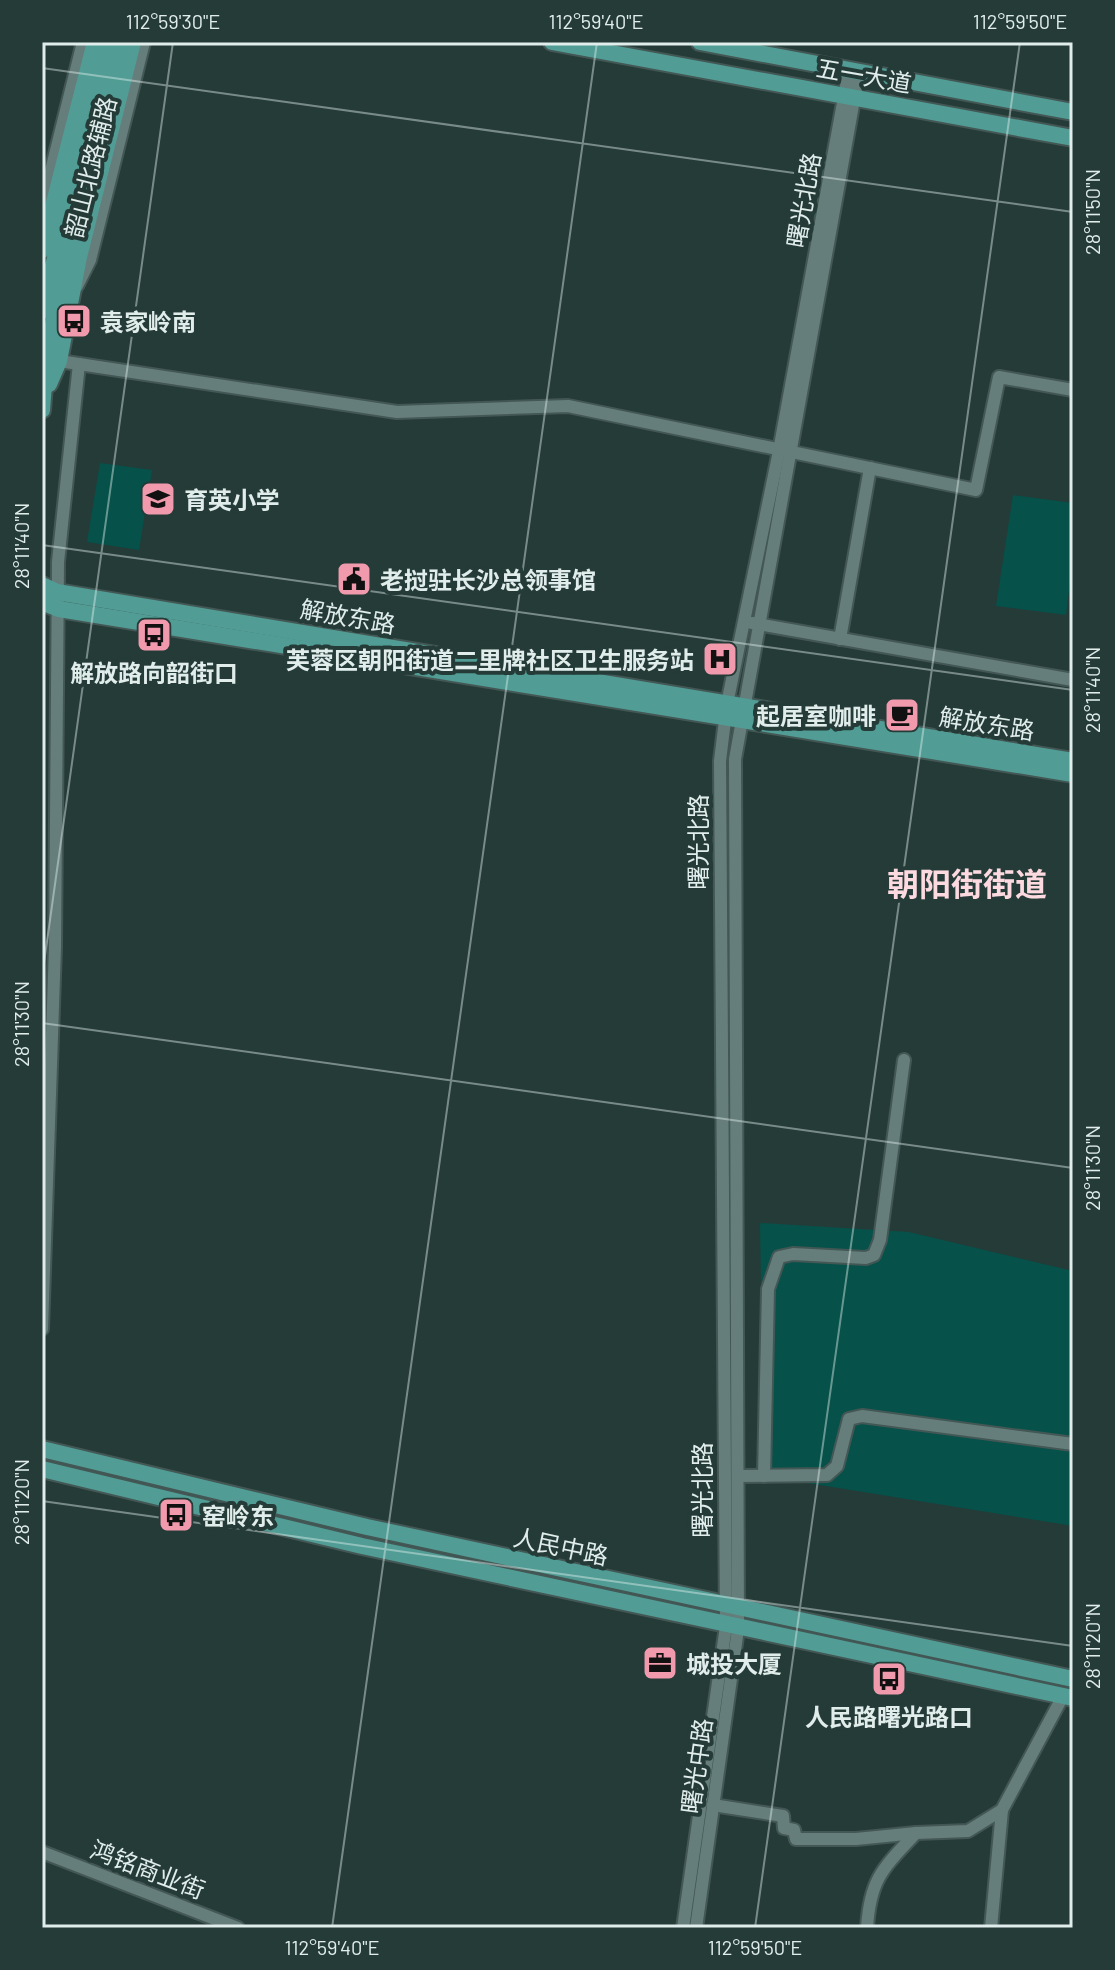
<svg xmlns="http://www.w3.org/2000/svg" width="1115" height="1970" viewBox="0 0 1115 1970" font-family="Barlow,'Noto Sans SC',sans-serif">
<style>
.green{fill:#06514a}
.lines{fill:none;stroke-linecap:round;stroke-linejoin:round}
.minor-casing{stroke:#435755;stroke-width:16}
.major-casing{stroke:#435755;stroke-width:20}
.minor{stroke:#657e7b;stroke-width:12}
.major{stroke:#519d95;stroke-width:16}
.ticks{fill:none;stroke:#e0edeb;stroke-width:2;stroke-opacity:0.45}
.labels{text-anchor:middle;dominant-baseline:central;stroke-width:8;stroke-linejoin:round;paint-order:stroke}
.street-label{font-size:24px;fill:#e0edeb;stroke:#253b38}
.poi-label{font-size:24px;font-weight:bold;fill:#e0edeb;stroke:#253b38;text-anchor:start}
.district-label{font-size:32px;font-weight:bold;fill:#fdd9e0;stroke:#253b38}
.neatline{fill:none;stroke:#e0edeb;stroke-width:3}
.ticks-label{font-size:20px;text-anchor:middle;fill:#e0edeb}
</style>
<rect width="100%" height="100%" fill="#253b38"/>
<g class="green">
<polygon points="100,463 152,470 139,550 87,542"/>
<polygon points="1013,495 1073,503 1073,558 1066,615 996,606"/>
<polygon points="760,1223 909,1232 1073,1271 1073,1526 764,1476"/>
</g>
<g class="lines">
<defs>
<g id="minor">
<polyline points="42,207 83,42"/>
<polyline points="77,286 90,260 144,42"/>
<polyline points="59,361 397,412 568,406 976,490 999,377 1073,390"/>
<polyline points="752,623 1073,680"/>
<polyline points="840,639 870,468"/>
<polyline points="42,1329 55,947 58,562 79,364"/>
<polyline points="740,1476 827,1475 837,1466 849,1419 862,1416 1073,1444"/>
<polyline points="764,1476 768,1289 779,1257 793,1254 866,1258 874,1255 880,1240 904,1060"/>
<polyline points="713,1805 783,1816 784,1828 794,1830 796,1839 856,1839 916,1833"/>
<polyline points="42,1852 238,1928"/>
<polyline points="683,1928 726,1626 720,761 727,704 779,451 849,70"/>
<polyline points="696,1928 738,1629 735,759 859,72"/>
<path d="M867,1928C870,1879 883,1868 916,1833L968,1831L1002,1810L1063,1696"/>
<polyline points="991,1928 1002,1810"/>
</g>
<g id="major">
<polyline points="552,42 1073,138"/>
<polyline points="700,42 1073,112"/>
<polyline points="42,250 95,42"/>
<polyline points="42,311 108,42"/>
<polyline points="49,384 59,361 79,257 133,42"/>
<polyline points="42,410 46,359 67,255 120,42"/>
<polyline points="42,585 57,592 1073,761"/>
<polyline points="42,602 59,609 1073,774"/>
<polyline points="42,1449 367,1527 1073,1679"/>
<polyline points="42,1469 362,1546 1073,1698"/>
</g>
</defs>
<use href="#minor" class="minor-casing"/>
<use href="#major" class="major-casing"/>
<use href="#minor" class="minor"/>
<use href="#major" class="major"/>
</g>
<path class="ticks" d="M42,68L1073,212M42,545L1073,690M42,977L173,42M42,1023L1073,1168M42,1501L1073,1646M332,1928L597,42M755,1928L1020,42"/>
<defs>
<symbol id="bus-square" viewBox="-11 -11 22 22"><rect x="-9" y="-9" width="18" height="18" rx="4" fill="#f29aad" stroke="#253b38"/><path d="M-5-6H5V4H4V6H2V4H-2V6H-4V4H-5ZM-3.5-4V0h7V-4ZM-3.5 1.2v1.5H-2V1.2ZM2 1.2v1.5H3.5V1.2Z" fill="#111"/></symbol>
<symbol id="school-square" viewBox="-11 -11 22 22"><rect x="-9" y="-9" width="18" height="18" rx="4" fill="#f29aad" stroke="#253b38"/><path d="M0-5L7-2L0 1L-7-2ZM-4 1L0 2.5L4 1V4Q0 6-4 4Z" fill="#111"/></symbol>
<symbol id="civic-square" viewBox="-11 -11 22 22"><rect x="-9" y="-9" width="18" height="18" rx="4" fill="#f29aad" stroke="#253b38"/><path d="M-.6-6.5H3V-4.5H.6V-3L4-1V1h2V6H-6V1h2V-1L-.6-3ZM-1.2 2.5V6h2.4V2.5Z" fill="#111"/></symbol>
<symbol id="hospital-square" viewBox="-11 -11 22 22"><rect x="-9" y="-9" width="18" height="18" rx="4" fill="#f29aad" stroke="#253b38"/><path d="M-5-5h3v3.5h4V-5h3V5h-3V1.5h-4V5h-3Z" fill="#111"/></symbol>
<symbol id="cafe-square" viewBox="-11 -11 22 22"><rect x="-9" y="-9" width="18" height="18" rx="4" fill="#f29aad" stroke="#253b38"/><path d="M-5.5-4.5H6V0H3Q3 3.5 0 3.5H-2.5Q-5.5 3.5-5.5 0ZM3-3.2v2h1.7v-2ZM-6 4.5H4V6H-6Z" fill="#111"/></symbol>
<symbol id="office-square" viewBox="-11 -11 22 22"><rect x="-9" y="-9" width="18" height="18" rx="4" fill="#f29aad" stroke="#253b38"/><path d="M-6-3h4V-5.5h4V-3h4V5H-6ZM-1-4.5V-3h2v-1.5ZM-6 0V1H6V0Z" fill="#111"/></symbol>
</defs>
<g fill-rule="evenodd">
<use href="#bus-square" x="54" y="301" width="40" height="40"/>
<use href="#school-square" x="138" y="479" width="40" height="40"/>
<use href="#civic-square" x="334" y="559" width="40" height="40"/>
<use href="#bus-square" x="134" y="615" width="40" height="40"/>
<use href="#hospital-square" x="700" y="639" width="40" height="40"/>
<use href="#cafe-square" x="882" y="695" width="40" height="40"/>
<use href="#bus-square" x="156" y="1495" width="40" height="40"/>
<use href="#office-square" x="640" y="1643" width="40" height="40"/>
<use href="#bus-square" x="869" y="1659" width="40" height="40"/>
</g>
<g class="labels">
<g class="street-label">
<text transform="translate(864 75) rotate(10)">五一大道</text>
<text transform="translate(90 167) rotate(-76)">韶山北路辅路</text>
<text transform="translate(803 200) rotate(-80)">曙光北路</text>
<text transform="translate(348 616) rotate(10)">解放东路</text>
<text transform="translate(987 723) rotate(9)">解放东路</text>
<text transform="translate(697 842) rotate(-90)">曙光北路</text>
<text transform="translate(701 1490) rotate(-90)">曙光北路</text>
<text transform="translate(561 1546) rotate(12)">人民中路</text>
<text transform="translate(696 1766) rotate(-82)">曙光中路</text>
<text transform="translate(148 1869) rotate(21)">鸿铭商业街</text>
</g>
<g class="poi-label">
<text x="100" y="321">袁家岭南</text>
<text x="184" y="499">育英小学</text>
<text x="380" y="579">老挝驻长沙总领事馆</text>
<text x="694" y="659" text-anchor="end">芙蓉区朝阳街道二里牌社区卫生服务站</text>
<text x="154" y="672" text-anchor="middle">解放路向韶街口</text>
<text x="876" y="715" text-anchor="end">起居室咖啡</text>
<text x="202" y="1515">窑岭东</text>
<text x="686" y="1663">城投大厦</text>
<text x="889" y="1716" text-anchor="middle">人民路曙光路口</text>
</g>
<g class="district-label">
<text x="967" y="883">朝阳街街道</text>
</g>
</g>
<rect width="1115" height="1970" fill="none" stroke="#253b38" stroke-width="88"/>
<rect x="44" y="44" width="1027" height="1882" class="neatline"/>
<g class="ticks-label">
<text x="173" y="29">112°59'30"E</text>
<text x="596" y="29">112°59'40"E</text>
<text x="1020" y="29">112°59'50"E</text>
<text transform="translate(1093 212) rotate(-90)" y="7">28°11'50"N</text>
<text transform="translate(22 546) rotate(-90)" y="7">28°11'40"N</text>
<text transform="translate(1093 690) rotate(-90)" y="7">28°11'40"N</text>
<text transform="translate(22 1024) rotate(-90)" y="7">28°11'30"N</text>
<text transform="translate(1093 1168) rotate(-90)" y="7">28°11'30"N</text>
<text transform="translate(22 1502) rotate(-90)" y="7">28°11'20"N</text>
<text transform="translate(1093 1646) rotate(-90)" y="7">28°11'20"N</text>
<text x="332" y="1955">112°59'40"E</text>
<text x="755" y="1955">112°59'50"E</text>
</g>
</svg>
